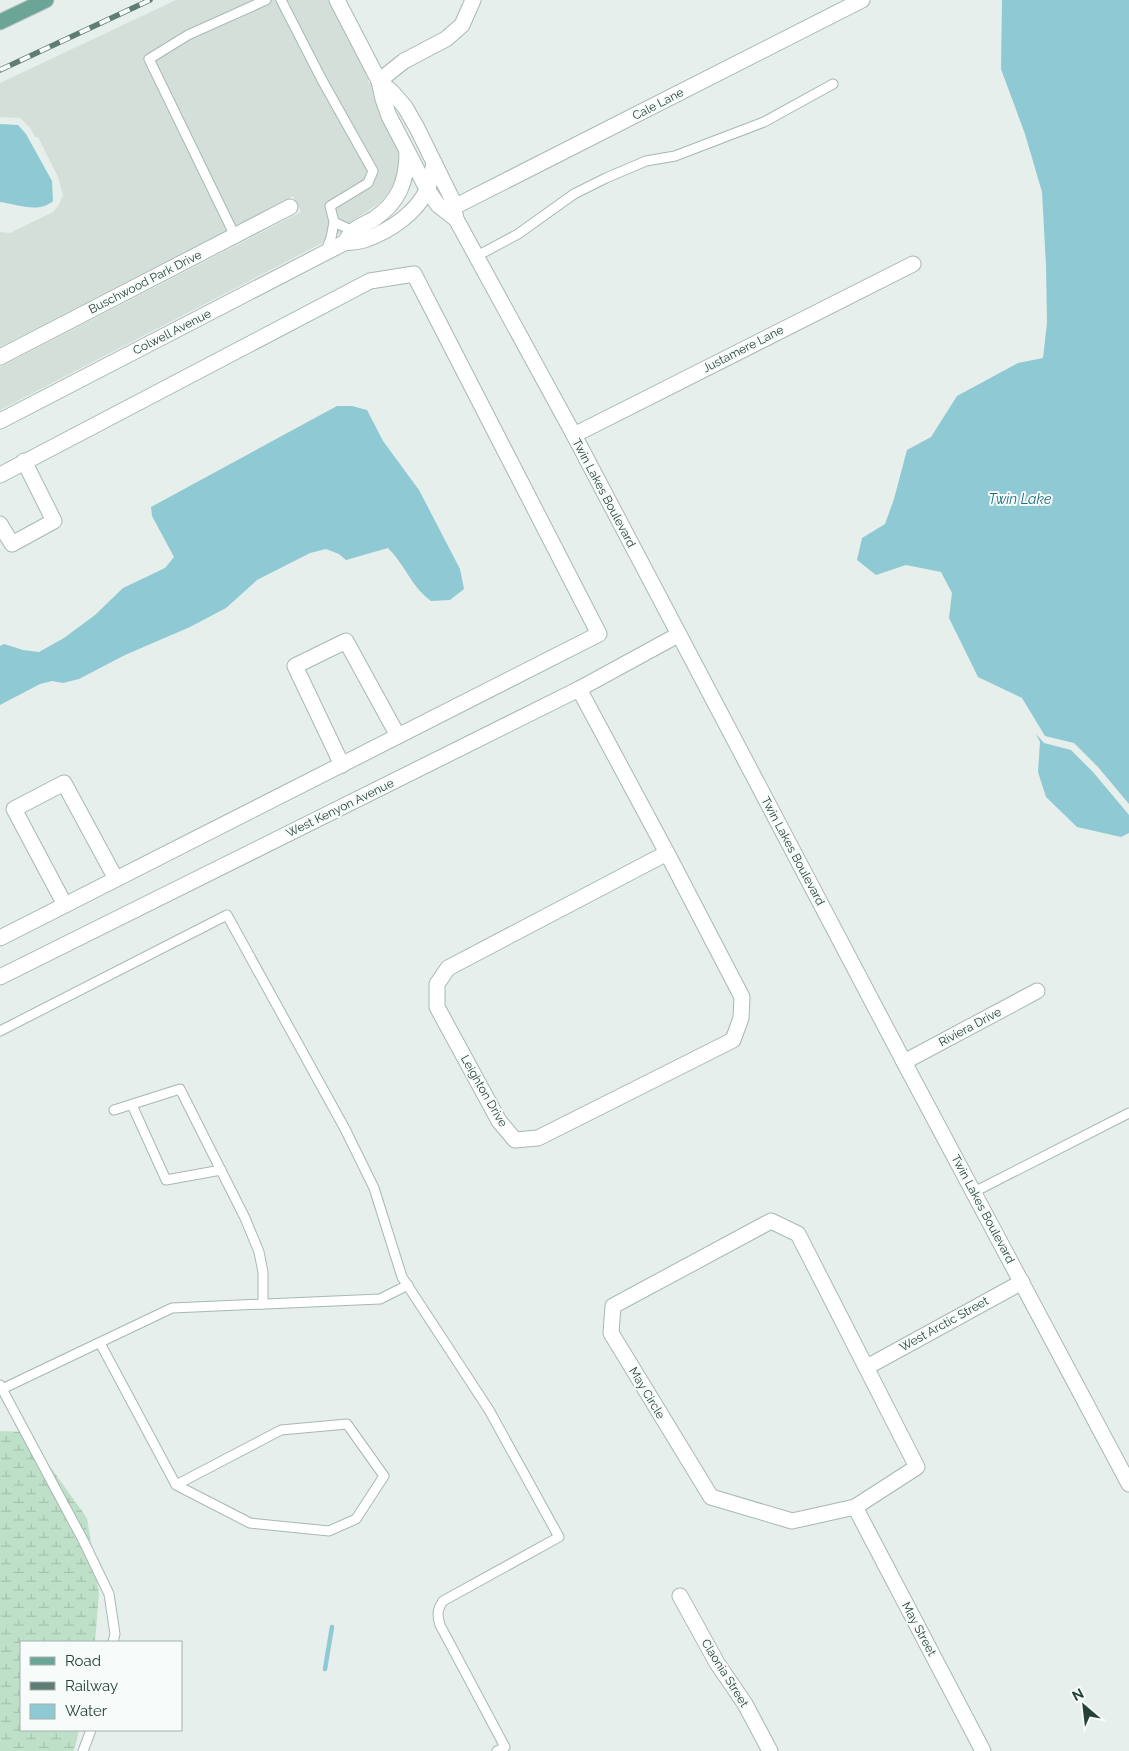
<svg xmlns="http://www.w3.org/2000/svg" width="1129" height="1751" viewBox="0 0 1129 1751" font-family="Raleway,sans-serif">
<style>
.built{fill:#d4dfda}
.wetland{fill:url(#wetland-marsh)}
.water{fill:#8ec9d4}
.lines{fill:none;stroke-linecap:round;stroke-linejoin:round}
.stream{stroke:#8ec9d4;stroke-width:4.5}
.service-casing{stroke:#a8b8b2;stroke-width:11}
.minor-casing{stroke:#a8b8b2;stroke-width:17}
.primary-casing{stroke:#c2cac8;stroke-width:17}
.service{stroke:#fff;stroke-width:9}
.minor{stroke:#fff;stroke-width:15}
.primary{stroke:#6aa596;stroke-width:15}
.rail-casing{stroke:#5f7d75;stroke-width:5.5}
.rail{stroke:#f7fbf9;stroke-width:4;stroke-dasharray:11;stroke-linecap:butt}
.labels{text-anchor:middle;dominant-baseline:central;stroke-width:4;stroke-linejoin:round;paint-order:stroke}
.street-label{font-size:12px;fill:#24423a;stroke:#f7fbf9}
.water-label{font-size:14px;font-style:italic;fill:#1c6f80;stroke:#f7fbf9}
</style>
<defs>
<pattern id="wetland-marsh" width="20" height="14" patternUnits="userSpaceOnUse" patternTransform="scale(1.25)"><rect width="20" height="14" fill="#bfe0c8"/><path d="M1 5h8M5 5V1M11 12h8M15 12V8" fill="none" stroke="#a4c1ad"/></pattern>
</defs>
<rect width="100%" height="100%" fill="#e6efeb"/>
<polygon class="built" points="176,0 328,0 368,78 368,82 372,85 375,101 382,119 398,150 398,170 396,180 386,196 378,204 354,220 339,234 334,235 334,237 0,410 0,367 301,212 293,196 0,347 0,232 10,233 53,212 59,205 63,195 58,177 38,137 35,137 31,129 20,118 0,117 0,83"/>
<polygon class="wetland" points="0,1431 25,1432 87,1518 99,1593 95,1642 21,1642 21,1730 79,1730 74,1751 0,1751"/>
<g class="water">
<polygon points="1002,0 1129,0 1129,804 1098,767 1074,743 1045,736 1022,698 978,677 949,618 952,593 941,572 906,565 876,575 857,560 862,538 885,524 894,499 907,450 931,437 957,396 1018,363 1043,358 1047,323 1046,265 1042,192 1025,134 1001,69"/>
<path d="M0,124L18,125L26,134L52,181L53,201C38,214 17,204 0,202Z"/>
<path d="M337,406H352L367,410L383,441L419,490L460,569L464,589L450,600L431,601C410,585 406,566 388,548L346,560L339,554L326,549L310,553L257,580L226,608L190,627L125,655L79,679L63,683L52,681L40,684L0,705V646L4,644L23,650L39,652L64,638L95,615L123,588L165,568L174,557L152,516L151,507Z"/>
<polygon points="1036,734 1044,743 1071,750 1093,772 1129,815 1129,833 1121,837 1077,827 1046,797 1038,772 1040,742"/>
</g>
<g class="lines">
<polyline class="stream" points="325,1669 332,1627"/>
<defs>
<g id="service">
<polyline points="281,0 322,80 373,171 368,183 330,206 334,222 331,238 325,253"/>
<polyline points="334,222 353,231"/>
<polyline points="235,236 149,59 188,35 266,0"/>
<polyline points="477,256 518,234 574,194 606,178 646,161 675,156 764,122 833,84"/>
<path d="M0,1031L227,915L345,1129L374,1188L402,1277L489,1410L559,1537L443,1601C437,1610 437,1615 440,1625L505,1747L497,1751"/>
<polyline points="132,1105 166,1180 221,1170"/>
<polyline points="114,1110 180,1089 245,1218 259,1252 263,1272 263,1304"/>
<polyline points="974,1192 1129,1113"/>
<polyline points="100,1343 176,1485 250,1523 329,1531 356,1519 384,1476 347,1424 281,1430 176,1485"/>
<polyline points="0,1385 84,1542 109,1594 115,1634 113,1642"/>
<polyline points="2,1389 172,1308 380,1299 408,1285"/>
<polyline points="83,1751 91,1730"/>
</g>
<g id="minor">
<polyline points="337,0 379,81 383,99 389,116 427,189 438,205 456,219"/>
<polyline points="379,81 392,92 405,107 417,128 452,199 456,219 574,435 904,1062 1129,1484"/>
<polyline points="379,81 404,61 446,39 462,25 473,0"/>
<polyline points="454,207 862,0"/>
<path d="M344,243C347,239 350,234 353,231C359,226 367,223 374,219C399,202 407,181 407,152"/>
<polyline points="0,357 290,207"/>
<path d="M0,421L344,243C351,242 360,242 367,239C391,230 416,213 427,190C431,182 432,172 434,163"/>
<polyline points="574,435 913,264"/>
<polyline points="0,475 370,281 414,274 599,634 0,938"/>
<polyline points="0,524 12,544 54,521 24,461"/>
<polyline points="579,689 667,853"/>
<polyline points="342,765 295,666 346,641 398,736"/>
<polygon points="667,853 742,997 741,1018 733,1040 538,1138 515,1140 499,1121 437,1007 437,984 448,968"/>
<polyline points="65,905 14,809 64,783 116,879"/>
<polyline points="0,977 579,689 678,635"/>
<polyline points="904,1062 1037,991"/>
<polygon points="771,1221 798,1234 917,1467 855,1507 792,1521 711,1497 611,1333 613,1306"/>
<polyline points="867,1367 1022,1282"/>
<polyline points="855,1507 983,1751"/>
<polyline points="680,1596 717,1663 745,1704 770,1751"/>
</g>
<polyline id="primary" points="0,22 46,0"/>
</defs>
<use href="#service" class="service-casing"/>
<use href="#minor" class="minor-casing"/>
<use href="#primary" class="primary-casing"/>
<use href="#service" class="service"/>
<use href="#minor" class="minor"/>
<use href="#primary" class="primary"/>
<defs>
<polyline id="rail" points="0,70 150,0"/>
</defs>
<use href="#rail" class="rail-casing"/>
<use href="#rail" class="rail"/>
</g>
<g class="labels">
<g class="street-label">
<text transform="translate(658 104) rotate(-27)">Cale Lane</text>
<text transform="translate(145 282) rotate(-27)">Buschwood Park Drive</text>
<text transform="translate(172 332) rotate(-27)">Colwell Avenue</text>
<text transform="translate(743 349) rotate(-27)">Justamere Lane</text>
<text transform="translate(604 493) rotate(62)">Twin Lakes Boulevard</text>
<text transform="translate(340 808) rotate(-26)">West Kenyon Avenue</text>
<text transform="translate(793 851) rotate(62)">Twin Lakes Boulevard</text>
<text transform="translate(970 1027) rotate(-28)">Riviera Drive</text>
<text transform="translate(484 1091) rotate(60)">Leighton Drive</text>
<text transform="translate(983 1209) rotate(62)">Twin Lakes Boulevard</text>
<text transform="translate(944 1324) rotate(-29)">West Arctic Street</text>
<text transform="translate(647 1393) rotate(59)">May Circle</text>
<text transform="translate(919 1629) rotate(62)">May Street</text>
<text transform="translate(725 1673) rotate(58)">Claonia Street</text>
</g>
<g class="water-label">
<text x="1020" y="499">Twin Lake</text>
</g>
</g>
<rect x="20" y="1641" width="162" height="90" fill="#f7fbf9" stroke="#a3b1ad"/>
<rect x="30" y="1657" width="25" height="8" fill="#6aa596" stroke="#a3b1ad"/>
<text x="65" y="1666" font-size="15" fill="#24423a">Road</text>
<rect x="30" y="1682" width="25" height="8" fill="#5f7d75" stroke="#a3b1ad"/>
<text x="65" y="1691" font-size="15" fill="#24423a">Railway</text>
<rect x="30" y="1704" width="25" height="15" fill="#8ec9d4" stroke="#a3b1ad"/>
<text x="65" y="1716" font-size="15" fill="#24423a">Water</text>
<g transform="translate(1084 1706) rotate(332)" stroke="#f7fbf9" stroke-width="4" paint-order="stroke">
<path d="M0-4L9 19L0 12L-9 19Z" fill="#24423a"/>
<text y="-8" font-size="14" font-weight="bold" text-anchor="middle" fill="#24423a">N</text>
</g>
</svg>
